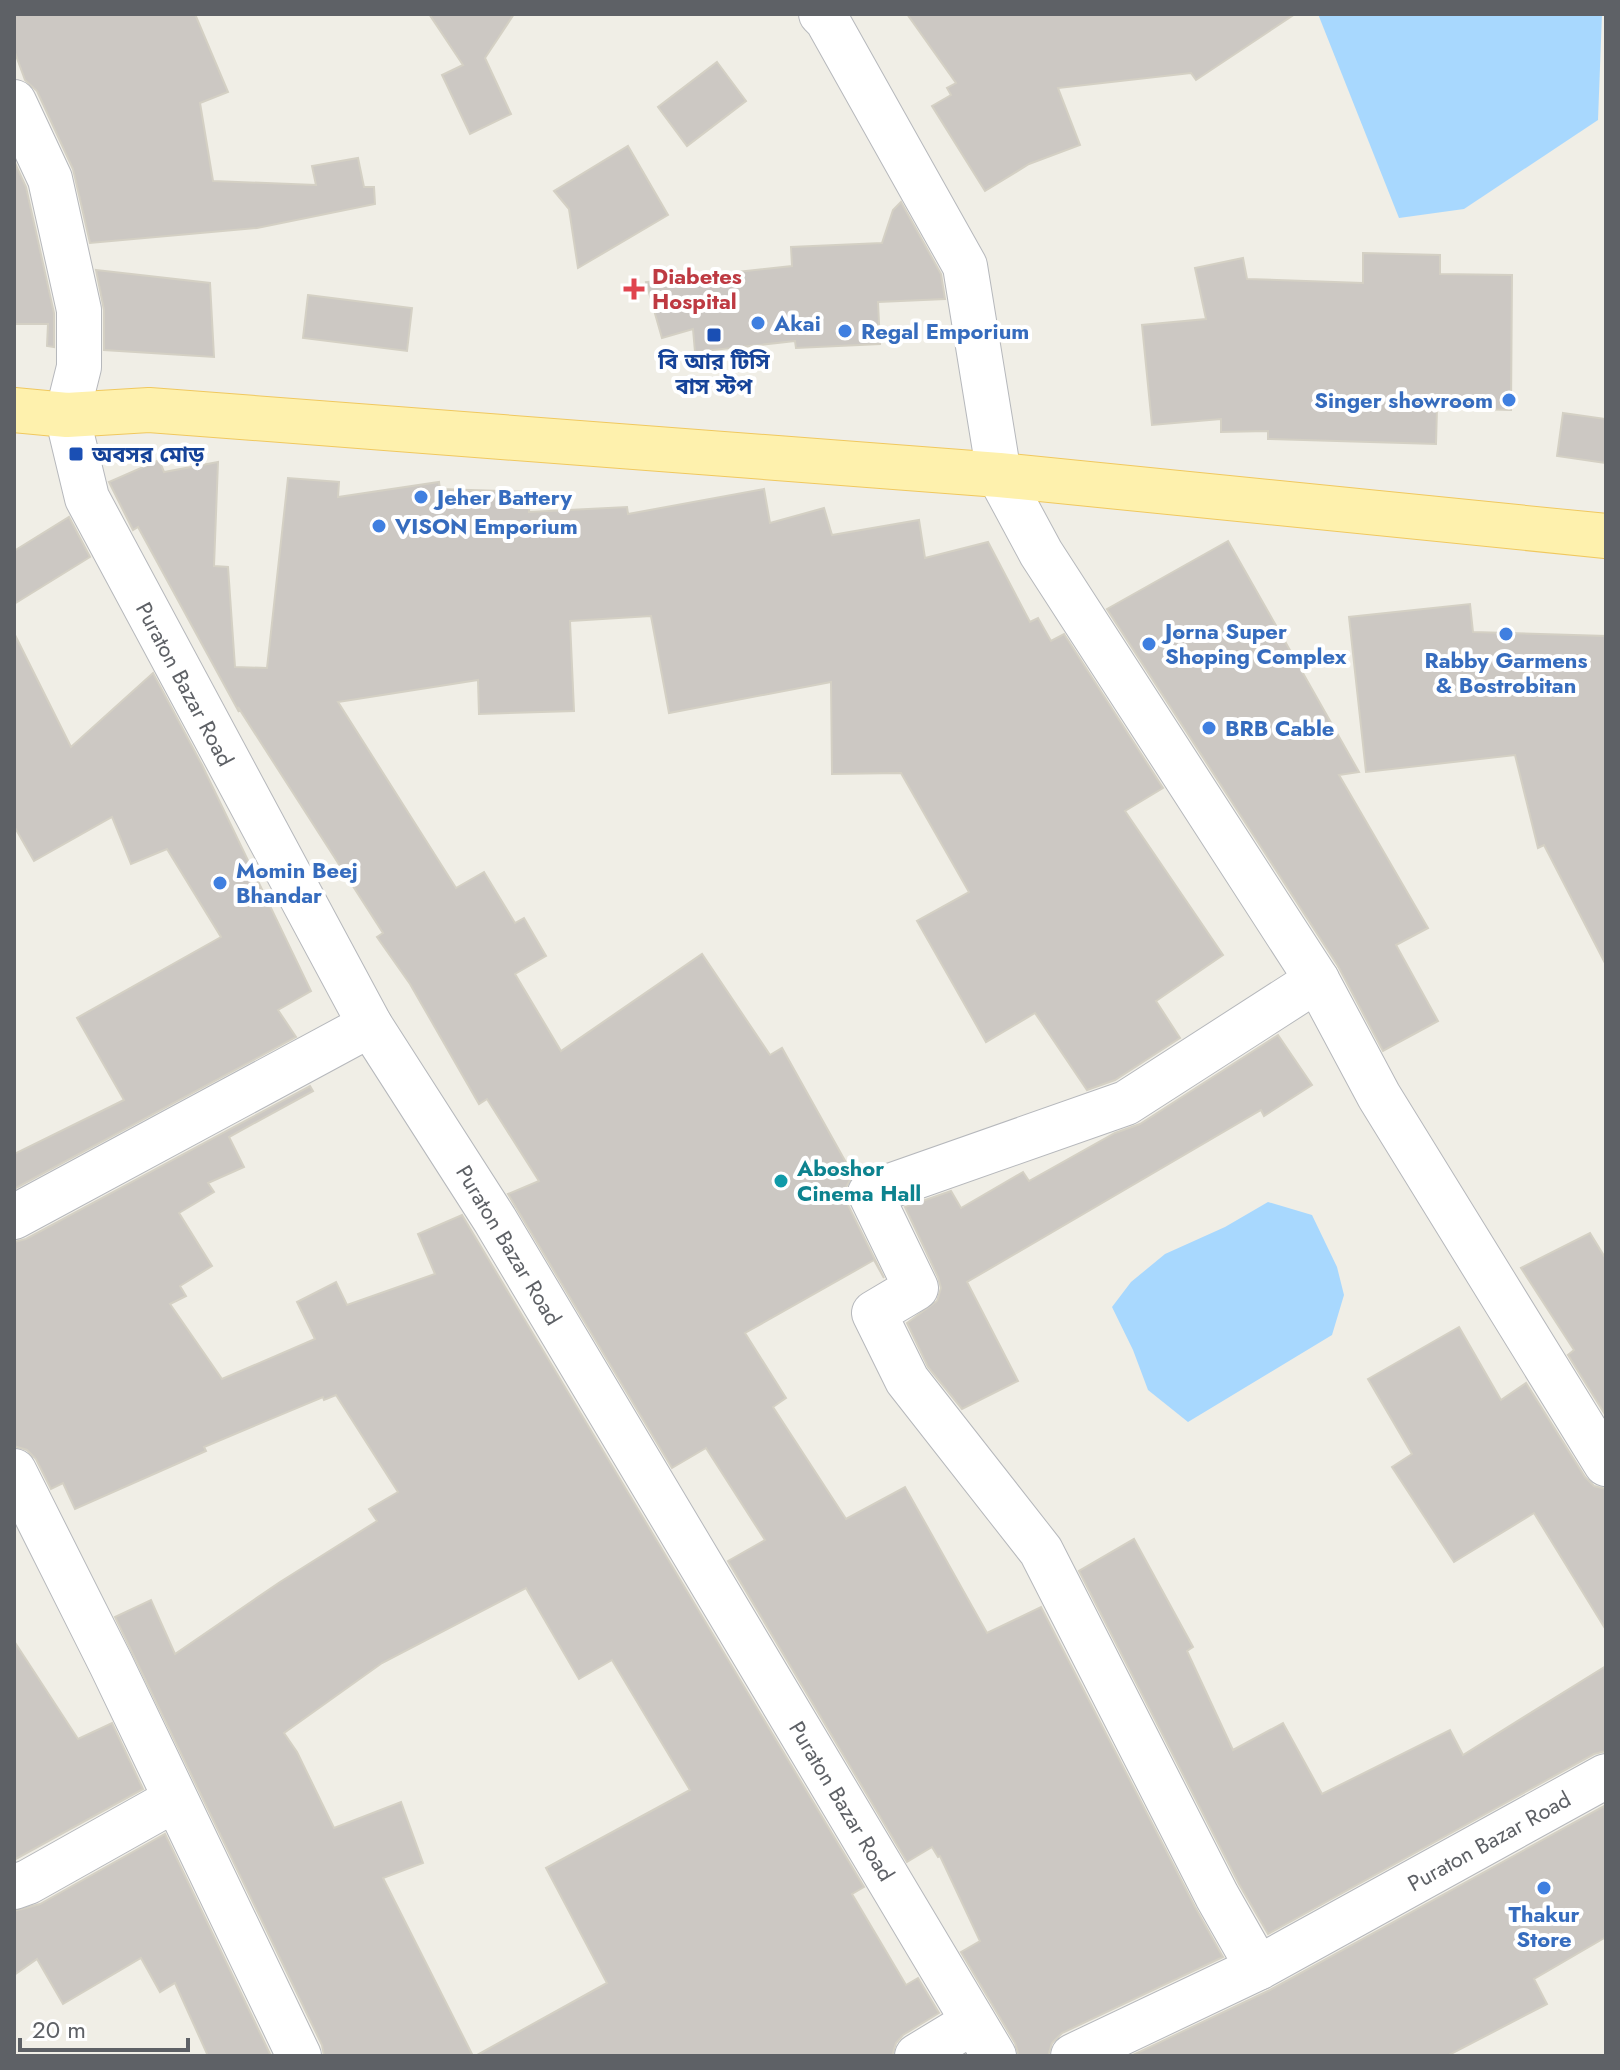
<svg xmlns="http://www.w3.org/2000/svg" width="1620" height="2070" viewBox="0 0 1620 2070" font-family="Jost,'Noto Sans Bengali',sans-serif">
<style>
.water{fill:#a8d8fe}
.building{fill:#ccc8c3;stroke:#d4d0c4;stroke-width:2}
.lines{fill:none;stroke-linecap:round;stroke-linejoin:round}
.minor-casing{stroke:#b6b8bc;stroke-width:46}
.major-casing{stroke:#f0c85f;stroke-width:46}
.minor{stroke:#fff;stroke-width:44}
.major{stroke:#fef1ad;stroke-width:44}
.health-dot{fill:#e0444e;stroke:#fff;stroke-width:3}
.shop-dot{fill:#3f7fe0;stroke:#fff;stroke-width:3}
.transit-dot{fill:#1a4fb4;stroke:#fff;stroke-width:3}
.culture-dot{fill:#0f9aa8;stroke:#fff;stroke-width:3}
.labels{text-anchor:middle;dominant-baseline:central;stroke-width:8;stroke-linejoin:round;paint-order:stroke}
.health-label{font-size:22px;font-weight:bold;fill:#be3a42;stroke:#fff;text-anchor:start}
.shop-label{font-size:22px;font-weight:bold;fill:#366cbe;stroke:#fff;text-anchor:start}
.transit-label{font-size:22px;font-weight:bold;fill:#164399;stroke:#fff}
.street-label{font-size:22px;fill:#5e6166;stroke:#fff}
.culture-label{font-size:22px;font-weight:bold;fill:#0d838f;stroke:#fff;text-anchor:start}
</style>
<rect width="100%" height="100%" fill="#f0eee6"/>
<g class="water">
<polygon points="1318,14 1602,14 1598,120 1464,209 1399,218"/>
<polygon points="1268,1202 1312,1215 1337,1267 1344,1295 1332,1335 1188,1422 1148,1390 1133,1350 1112,1307 1131,1282 1165,1254 1225,1227"/>
</g>
<g class="building">
<polygon points="14,14 195,14 228,92 200,103 213,181 316,185 312,166 358,158 364,187 374,187 375,204 257,228 90,243 73,169 37,91 25,80 14,50"/>
<polygon points="429,14 514,14 485,58 511,114 470,134 442,75 463,65"/>
<polygon points="907,14 1295,14 1196,80 1191,73 1058,88 1080,145 1029,164 985,191 932,106 951,95 947,88 956,83"/>
<polygon points="717,62 746,101 687,146 658,107"/>
<polygon points="628,146 668,215 578,268 569,209 554,191"/>
<polygon points="14,161 26,187 54,313 54,347 47,346 48,324 14,324"/>
<polygon points="901,202 941,274 945,299 878,302 880,344 796,348 795,341 695,352 693,329 662,338 646,282 792,266 791,247 882,243 893,210"/>
<polygon points="1363,253 1440,255 1440,274 1512,275 1511,410 1437,408 1436,444 1268,439 1268,431 1221,432 1221,419 1152,425 1142,325 1206,319 1195,268 1243,258 1247,279 1363,283"/>
<polygon points="96,270 210,283 214,357 104,350 104,310"/>
<polygon points="308,295 412,308 407,351 303,338"/>
<polygon points="1563,413 1606,419 1606,463 1557,456"/>
<polygon points="159,460 164,472 218,462 214,566 228,567 235,667 267,668 288,478 339,482 338,497 439,482 440,489 530,492 529,512 627,507 628,514 764,489 770,523 824,508 832,535 919,520 925,558 988,542 1030,622 1038,618 1051,641 1064,634 1163,788 1125,811 1223,955 1156,1001 1180,1038 1115,1080 1087,1090 1035,1013 986,1042 917,921 969,892 901,773 832,774 831,682 669,713 651,616 570,621 574,711 479,714 478,680 338,702 456,888 484,872 515,923 524,918 546,956 515,974 561,1051 702,954 770,1055 782,1048 853,1175 845,1189 847,1203 884,1278 874,1260 745,1333 786,1398 773,1407 846,1519 905,1487 987,1633 1041,1607 1195,1907 1223,1957 1062,2033 1052,2043 1048,2056 1019,2056 1015,2043 961,1952 980,1941 940,1856 938,1857 932,1847 907,1862 728,1561 765,1540 706,1448 672,1468 508,1194 539,1181 487,1099 479,1104 410,984 377,937 383,933 238,707 239,712 138,527 133,530 109,482"/>
<polygon points="69,517 90,557 14,604 14,551"/>
<polygon points="1228,541 1359,772 1339,775 1428,928 1396,945 1438,1021 1383,1051 1338,966 1107,609"/>
<polygon points="1470,604 1473,632 1606,636 1606,965 1544,845 1538,848 1515,755 1366,772 1349,617"/>
<polygon points="14,633 71,747 153,673 202,765 311,991 278,1010 296,1037 14,1189 14,1154 124,1100 77,1018 221,937 167,849 131,864 112,817 34,861 14,826"/>
<polygon points="1278,1035 1312,1085 1264,1116 1261,1110 967,1282 1018,1381 962,1409 928,1367 907,1323 937,1301 941,1288 938,1277 905,1207 951,1191 961,1208 1023,1172 1029,1181 1115,1133 1140,1124"/>
<polygon points="310,1086 313,1091 229,1137 244,1167 208,1183 214,1192 179,1213 212,1266 180,1286 186,1296 170,1304 222,1379 315,1339 297,1302 336,1282 347,1305 435,1274 418,1234 462,1215 864,1887 852,1894 906,1985 918,1978 939,2013 903,2035 896,2043 892,2056 475,2056 607,1983 546,1868 690,1790 612,1660 579,1679 526,1588 382,1663 284,1733 297,1752 334,1828 401,1802 423,1863 383,1878 473,2056 324,2056 322,2045 115,1617 151,1600 175,1654 280,1582 377,1521 369,1509 398,1492 336,1395 324,1400 323,1397 204,1447 206,1451 75,1509 63,1483 51,1489 36,1459 27,1450 14,1446 14,1242 26,1239"/>
<polygon points="1590,1233 1606,1259 1606,1416 1568,1355 1574,1350 1521,1268"/>
<polygon points="1459,1327 1501,1400 1526,1383 1585,1477 1594,1486 1606,1489 1606,1630 1534,1513 1454,1562 1392,1467 1412,1454 1368,1379"/>
<polygon points="1134,1539 1193,1647 1187,1651 1233,1750 1283,1723 1322,1794 1450,1730 1463,1755 1606,1666 1606,1751 1594,1754 1268,1934 1239,1884 1079,1571"/>
<polygon points="14,1641 78,1739 112,1723 143,1789 14,1860"/>
<polygon points="1606,1805 1606,1937 1534,1979 1547,2004 1447,2056 1131,2056 1270,1990"/>
<polygon points="165,1834 271,2056 208,2056 175,1983 160,1992 141,1958 63,2004 37,1959 14,1975 14,1911 40,1904"/>
</g>
<g class="lines">
<defs>
<g id="minor">
<polyline points="821,14 827,20 965,266 999,475 1041,553 1317,980 1379,1096 1606,1464"/>
<polyline points="14,102 50,179 79,310 79,367 67,415 87,498 370,1025 495,1220 994,2056"/>
<polyline points="14,1217 370,1025"/>
<polyline points="14,1471 111,1664 299,2056"/>
<polyline points="14,1887 28,1882 174,1800"/>
<polyline points="1258,1968 1217,1896 1041,1551 907,1380 874,1313 916,1288 870,1193 1126,1103 1317,980"/>
<polyline points="917,2056 973,2022"/>
<polyline points="1073,2056 1258,1968 1606,1776"/>
</g>
<polyline id="major" points="14,410 67,415 149,410 999,475 1606,536"/>
</defs>
<use href="#minor" class="minor-casing"/>
<use href="#major" class="major-casing"/>
<use href="#minor" class="minor"/>
<use href="#major" class="major"/>
</g>
<path class="health-dot" d="M630 277h8v8h8v8h-8v8h-8v-8h-8v-8h8z"/>
<g class="shop-dot">
<circle cx="758" cy="323" r="8"/>
<circle cx="845" cy="331" r="8"/>
<circle cx="1509" cy="400" r="8"/>
<circle cx="421" cy="497" r="8"/>
<circle cx="379" cy="526" r="8"/>
<circle cx="1506" cy="634" r="8"/>
<circle cx="1149" cy="644" r="8"/>
<circle cx="1209" cy="728" r="8"/>
<circle cx="220" cy="883" r="8"/>
<circle cx="1544" cy="1888" r="8"/>
</g>
<g class="transit-dot">
<rect x="706" y="327" width="16" height="16" rx="4"/>
<rect x="68" y="446" width="16" height="16" rx="4"/>
</g>
<circle class="culture-dot" cx="781" cy="1181" r="8"/>
<g class="labels">
<g class="health-label">
<text x="652" y="276">Diabetes<tspan x="652" dy="25">Hospital</tspan></text>
</g>
<g class="shop-label">
<text x="774" y="323">Akai</text>
<text x="861" y="331">Regal Emporium</text>
<text x="1493" y="400" text-anchor="end">Singer showroom</text>
<text x="437" y="497">Jeher Battery</text>
<text x="395" y="526">VISON Emporium</text>
<text x="1165" y="631">Jorna Super<tspan x="1165" dy="25">Shoping Complex</tspan></text>
<text x="1506" y="660" text-anchor="middle">Rabby Garmens<tspan x="1506" dy="25">&amp; Bostrobitan</tspan></text>
<text x="1225" y="728">BRB Cable</text>
<text x="236" y="870">Momin Beej<tspan x="236" dy="25">Bhandar</tspan></text>
<text x="1544" y="1914" text-anchor="middle">Thakur<tspan x="1544" dy="25">Store</tspan></text>
</g>
<g class="transit-label">
<text x="714" y="361">বি আর টিসি<tspan x="714" dy="25">বাস স্টপ</tspan></text>
<text x="92" y="454" text-anchor="start">অবসর মোড়</text>
</g>
<g class="street-label">
<text transform="translate(185 684) rotate(62)">Puraton Bazar Road</text>
<text transform="translate(509 1245) rotate(59)">Puraton Bazar Road</text>
<text transform="translate(842 1801) rotate(59)">Puraton Bazar Road</text>
<text transform="translate(1489 1841) rotate(-29)">Puraton Bazar Road</text>
</g>
<g class="culture-label">
<text x="797" y="1168">Aboshor<tspan x="797" dy="25">Cinema Hall</tspan></text>
</g>
</g>
<rect width="1620" height="2070" fill="none" stroke="#5e6166" stroke-width="32"/>
<path d="M20 2038v12h168v-12" fill="none" stroke="#5e6166" stroke-width="4"/>
<text x="32" y="2038" font-size="24" fill="#5e6166" stroke="#ffffff" stroke-width="6" paint-order="stroke">20 m</text>
</svg>
